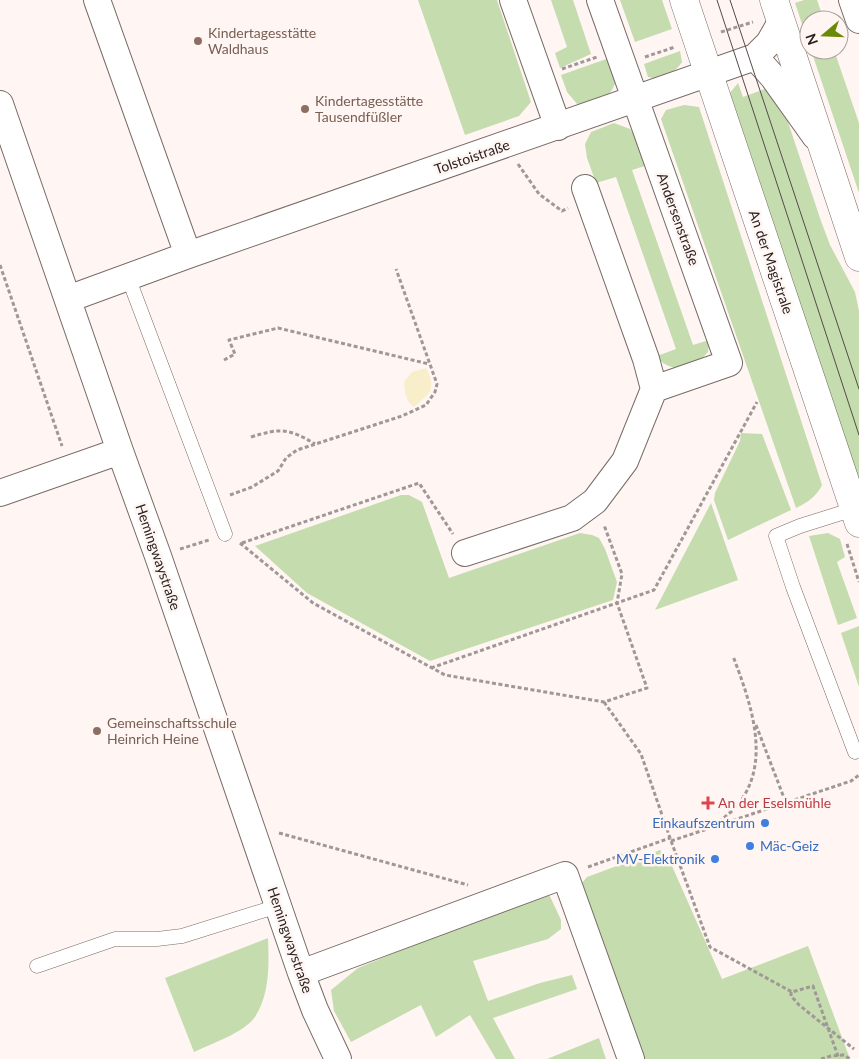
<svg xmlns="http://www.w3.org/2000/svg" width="859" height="1059" viewBox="0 0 859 1059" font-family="Lato,sans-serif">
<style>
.green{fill:#c5dcaf}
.sand{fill:#f8eec9}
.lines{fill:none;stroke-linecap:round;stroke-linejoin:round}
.service-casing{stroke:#786b66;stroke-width:15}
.minor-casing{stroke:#786b66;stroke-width:28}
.secondary-casing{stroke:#786b66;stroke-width:29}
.path{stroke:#a09896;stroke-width:3;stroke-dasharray:4 2.5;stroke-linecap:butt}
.service{stroke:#fff;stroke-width:14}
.minor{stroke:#fff;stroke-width:26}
.secondary{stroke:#fff;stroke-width:28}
.tram{stroke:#524c4a;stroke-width:1}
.education-dot{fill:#8d6e63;stroke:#fff5f2;stroke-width:2}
.health-dot{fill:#e0444e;stroke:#fff5f2;stroke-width:2}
.shop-dot{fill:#3f7fe0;stroke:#fff5f2;stroke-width:2}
.labels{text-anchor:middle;stroke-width:5;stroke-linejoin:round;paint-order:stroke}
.education-label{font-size:14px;fill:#785e54;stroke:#fff5f2;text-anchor:start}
.street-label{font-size:14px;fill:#272220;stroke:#fff5f2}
.health-label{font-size:14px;fill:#be3a42;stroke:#fff5f2;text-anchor:start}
.shop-label{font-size:14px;fill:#366cbe;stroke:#fff5f2;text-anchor:end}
</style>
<rect width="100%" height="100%" fill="#fff5f2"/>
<path class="green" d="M418 0H497L531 102 519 116 465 135Z
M551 0H573L591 54 560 68 555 53 567 47Z
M620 0H662L672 29 635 42Z
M804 0H817L824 20H809V45L795 3Z
M811 50H834L859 123V193Z
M680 51 682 62C675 73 661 81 648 77L644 64Z
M612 57 618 77 612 90 605 99 578 105 567 92 561 75Z
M738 83 743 97 765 89 785 113 821 221 830 245 855 292 859 311V497L729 94Z
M684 105 699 107 822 485C817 496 807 503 796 508L661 119 666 110Z
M614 123 630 129 636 138 648 165 632 170 693 345 709 340 708 352C705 355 701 360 696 363 683 370 665 370 657 356L676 349 616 177 596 183 587 158 585 144 591 132Z
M741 433 762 434 791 510 728 540 714 500 715 493 740 441Z
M401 495H409L422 502 449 578 580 533 592 535 599 538 605 549 617 582 613 600 430 661 307 593 255 546Z
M711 503 738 580 655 610Z
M828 533 840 539 845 557 837 562 857 618 838 625 809 536Z
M859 626V687L841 633Z
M660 850 672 866 722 979 808 946 850 1059H640L581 884 587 877Z
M547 890 561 920V929L548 939 473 961 488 1001 540 983 572 975 577 989 493 1018 515 1059H496L470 1015 436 1037 421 1005 351 1042 334 1011 331 990 358 968Z
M268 938C269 964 270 994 255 1017 245 1032 211 1044 194 1052L165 978Z
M599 1038 606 1059H547Z"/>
<path class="sand" d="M426 368C437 390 430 393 414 407 405 401 405 391 404 382L412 372Z"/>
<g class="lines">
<g class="service-casing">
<path id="service" d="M128 277 225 534
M854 509 800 526 776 536 793 587 855 752
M37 966 115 939H157L182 936 278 906"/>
</g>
<g class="minor-casing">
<path id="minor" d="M97 0 188 255
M513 0 558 127
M600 0 729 363 654 389
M852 0 859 20
M755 57 773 77 815 136
M0 104 120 451 158 556 301 973 315 1010 338 1059
M68 299 188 255 755 57 769 43 781 22
M0 493 120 451
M465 553 572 518 595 501 625 461 654 389 646 359 585 188
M301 973 565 875 631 1059"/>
</g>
<g class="secondary-casing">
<path id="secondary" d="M684 0 859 523
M774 0 859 257"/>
</g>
<path class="path" d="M721 32 753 22
M645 57 675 47
M562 69 597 57
M518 164 539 194 562 211 568 208
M0 265 62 446
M224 360 235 354 229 340 278 328 429 364
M251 437C280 428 289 428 315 444
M230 495 252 487 278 471 286 458 297 450 402 416 426 405 435 392 437 384 396 269
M240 543 313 603 445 675 604 702 647 688 617 603 622 574 604 525
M242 543 419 483 453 534
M847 544 859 582
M180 549 209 540
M431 668 654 590 757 402
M604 702 641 754 670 838 710 947 792 992 813 986 839 1059
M756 725 786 803
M714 826C720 821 726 816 732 811 775 768 751 704 733 656
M279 833 468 885
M671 841 851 781 859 775
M588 867 670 838
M791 992V996L799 1005 854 1049
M821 1059 831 1056 844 1055 850 1059"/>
<use href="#service" class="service"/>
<use href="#minor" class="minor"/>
<use href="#secondary" class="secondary"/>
<path class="tram" d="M717 0 859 435
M730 0 859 389"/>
</g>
<g class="education-dot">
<circle cx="198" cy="41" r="5"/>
<circle cx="305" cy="109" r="5"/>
<circle cx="97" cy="731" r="5"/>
</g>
<path class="health-dot" d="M705.5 795.5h5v5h5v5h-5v5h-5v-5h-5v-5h5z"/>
<g class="shop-dot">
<circle cx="765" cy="823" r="5"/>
<circle cx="750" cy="846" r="5"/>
<circle cx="715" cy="859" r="5"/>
</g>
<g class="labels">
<g class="education-label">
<text x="208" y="38">Kindertagesstätte<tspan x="208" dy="16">Waldhaus</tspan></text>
<text x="315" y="106">Kindertagesstätte<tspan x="315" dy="16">Tausendfüßler</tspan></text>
<text x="107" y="728">Gemeinschaftsschule<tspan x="107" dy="16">Heinrich Heine</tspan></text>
</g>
<g class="street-label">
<text transform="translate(472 157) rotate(-19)" y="5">Tolstoistraße</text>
<text transform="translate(678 219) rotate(70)" y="5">Andersenstraße</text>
<text transform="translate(771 262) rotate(71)" y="5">An der Magistrale</text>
<text transform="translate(158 557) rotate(71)" y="5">Hemingwaystraße</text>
<text transform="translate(290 940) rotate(71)" y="5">Hemingwaystraße</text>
</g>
<g class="health-label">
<text x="718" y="808">An der Eselsmühle</text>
</g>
<g class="shop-label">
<text x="755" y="828">Einkaufszentrum</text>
<text x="760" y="851" text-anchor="start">Mäc-Geiz</text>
<text x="705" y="864">MV-Elektronik</text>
</g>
</g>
<g transform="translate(824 35) rotate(251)"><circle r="24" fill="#fff5f2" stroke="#a9a19e"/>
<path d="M0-4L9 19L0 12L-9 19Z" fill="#6a8904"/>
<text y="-8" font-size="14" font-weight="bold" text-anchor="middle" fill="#272220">N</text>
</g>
</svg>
